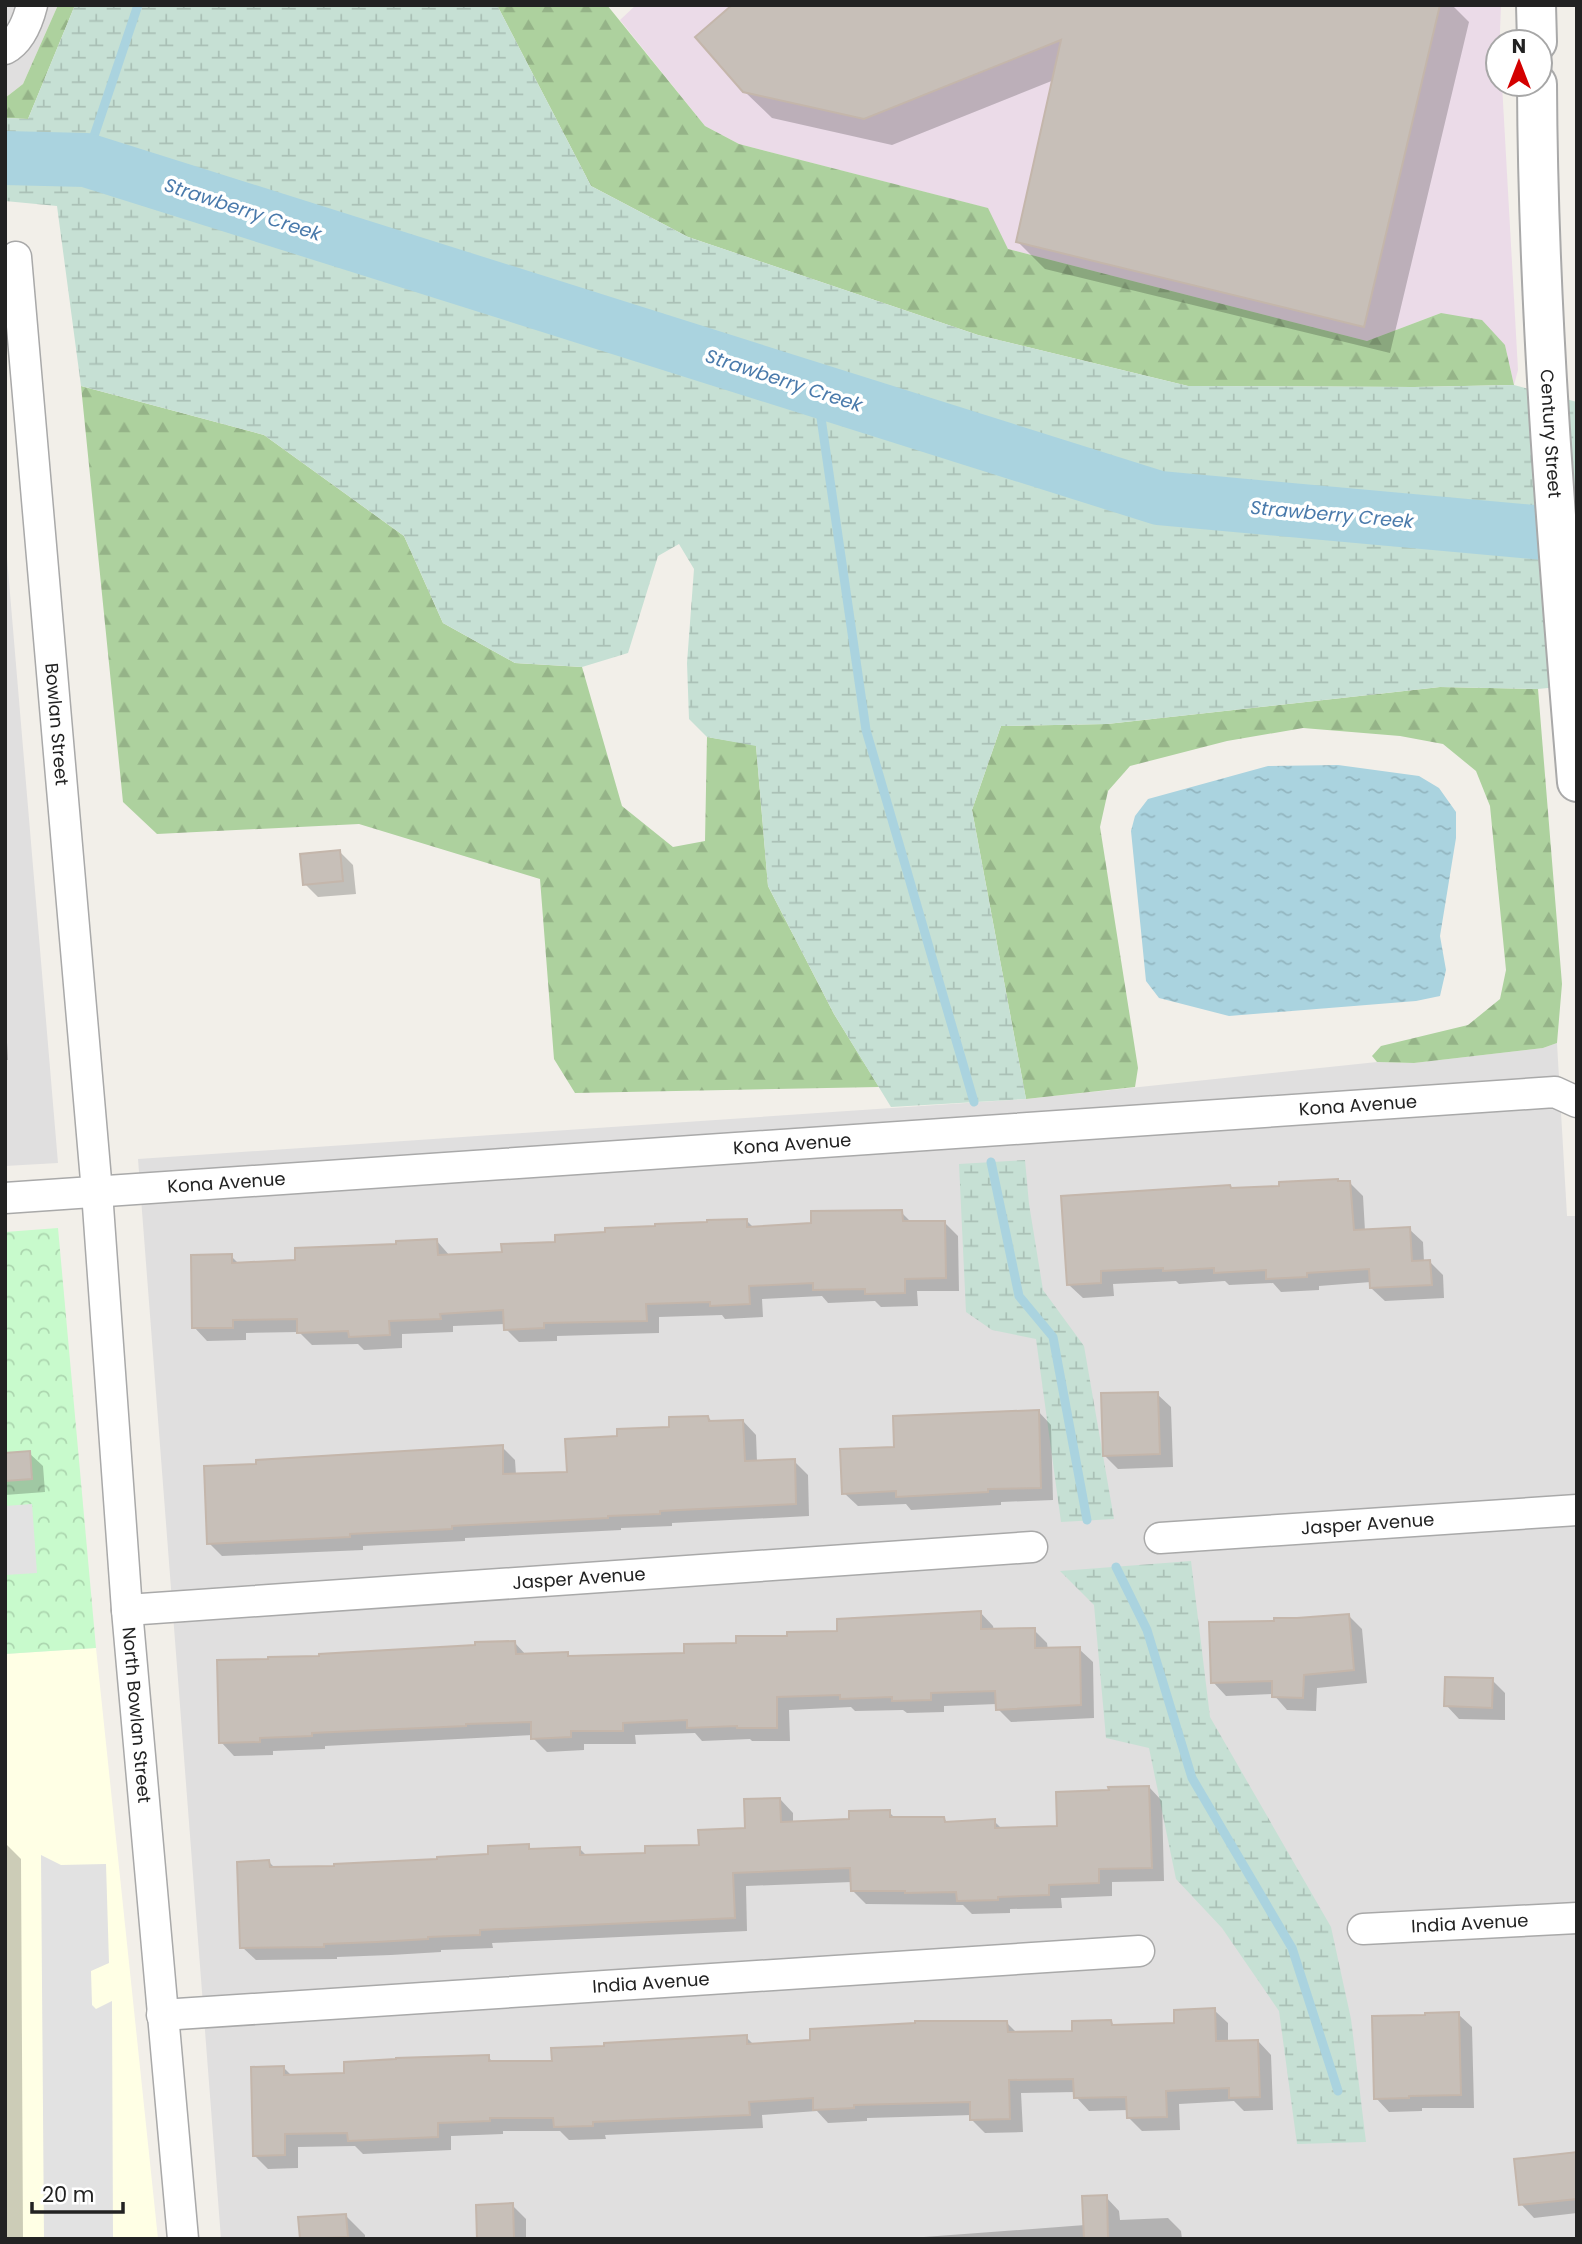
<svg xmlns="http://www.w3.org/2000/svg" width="1582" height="2244" viewBox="0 0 1582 2244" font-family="Poppins,sans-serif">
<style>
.residential{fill:#e0dfdf}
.industrial{fill:#ebdbe8}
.education{fill:#ffffe5}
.forest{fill:url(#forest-firs)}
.wetland{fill:url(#wetland-marsh)}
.park{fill:url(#park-crowns)}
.parking{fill:#e2e2e2}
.water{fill:url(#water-ripples)}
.shadow{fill:#0003}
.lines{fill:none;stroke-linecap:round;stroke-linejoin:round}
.stream{stroke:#aad3df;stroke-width:9}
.river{stroke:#aad3df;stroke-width:54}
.building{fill:#c7bfb8;stroke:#c4b6ab;stroke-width:2}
.minor-casing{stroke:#a9a9a9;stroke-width:33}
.tertiary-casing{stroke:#a9a9a9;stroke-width:42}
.minor{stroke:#fff;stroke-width:30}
.tertiary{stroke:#fff;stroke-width:38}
.labels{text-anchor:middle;stroke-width:7;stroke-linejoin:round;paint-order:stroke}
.street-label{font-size:18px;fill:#222;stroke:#fff}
.water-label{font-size:19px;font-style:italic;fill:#4a7aab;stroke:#fff}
</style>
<defs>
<pattern id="forest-firs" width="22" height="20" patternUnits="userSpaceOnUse" patternTransform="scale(1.75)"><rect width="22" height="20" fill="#add19e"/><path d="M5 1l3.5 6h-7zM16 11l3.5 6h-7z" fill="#95b388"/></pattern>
<pattern id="wetland-marsh" width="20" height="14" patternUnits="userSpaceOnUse" patternTransform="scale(1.75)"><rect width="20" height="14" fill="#c6e0d4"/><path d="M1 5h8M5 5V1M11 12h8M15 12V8" fill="none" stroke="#aac0b6"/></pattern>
<pattern id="park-crowns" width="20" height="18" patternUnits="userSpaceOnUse" patternTransform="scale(1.75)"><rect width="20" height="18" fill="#c8facc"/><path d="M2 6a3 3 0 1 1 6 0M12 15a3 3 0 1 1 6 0" fill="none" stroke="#acd6af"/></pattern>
<pattern id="water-ripples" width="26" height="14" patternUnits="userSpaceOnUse" patternTransform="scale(1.75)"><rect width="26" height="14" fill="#aad3df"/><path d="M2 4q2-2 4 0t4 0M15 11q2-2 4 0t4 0" fill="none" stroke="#92b5bf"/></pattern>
</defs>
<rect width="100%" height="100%" fill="#f2efe9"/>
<path class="residential" d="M5 5H58L23 84 5 98Z
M5 534 58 1163 5 1166Z
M1557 1043 1567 1216H1577V2239H221L138 1159 1026 1099 1377 1062 1414 1063 1543 1048Z"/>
<path class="industrial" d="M636 5H1501L1498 84H1502L1518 370 1514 385 1505 345 1441 313 1367 341 1008 249 987 208 739 144 705 126 620 20Z"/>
<path class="education" d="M96 1648 158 2239H5V1654Z"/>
<path class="forest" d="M58 5H75L28 119 5 118V98L23 84Z
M497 5H607L705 126 739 144 988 208 1008 249 1367 341 1441 313 1482 320 1505 345 1514 385 1414 387 1188 386 978 335 688 237 591 186Z
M81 386 264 435 404 536 443 623 515 663 582 667 622 806 673 847 705 841 707 737 756 745 768 886 834 1014 879 1087 575 1093 554 1059 540 879 359 824 157 834 123 802Z
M1440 687 1538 689 1562 984 1557 1043 1543 1048 1414 1063 1377 1062 1372 1056 1381 1046 1468 1025 1500 999 1506 970 1490 806 1476 771 1443 744 1400 736 1303 728 1227 741 1130 766 1108 791 1100 827 1138 1068 1135 1087 1026 1099 972 810 1001 726 1107 724Z"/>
<path class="wetland" d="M75 5H497L591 186 688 237 978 335 1188 386 1414 387 1514 385 1577 402V685L1538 689 1440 687 1107 724 1001 726 972 810 1026 1099 891 1107 834 1014 768 886 756 746 707 737 689 719 687 663 694 569 679 544 658 556 628 653 582 667 515 663 443 623 404 536 264 435 81 386 57 206 5 201V118L28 119Z
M1025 1160 1029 1204 1043 1290 1084 1346 1114 1519 1061 1522 1036 1339 992 1330 966 1312 959 1164Z
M1191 1561 1210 1717 1331 1927 1351 2019 1366 2142 1297 2144 1279 2011 1222 1928 1176 1879 1149 1748 1106 1738 1094 1605 1060 1571Z"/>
<path class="park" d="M58 1228 96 1648 5 1654V1232Z"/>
<path class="parking" d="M32 1504 37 1573 5 1575V1506Z
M41 1855 61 1865 106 1864 109 1963 91 1971 92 2005 96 2009 112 2001 113 2239H44Z"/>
<path class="water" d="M1338 765 1419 776 1439 788 1456 812V838L1440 936 1446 970 1440 996 1416 1001 1229 1016 1159 998 1146 981 1131 831 1135 816 1148 799 1268 766Z"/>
<path class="shadow" d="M735 5H1452L1469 22 1390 353 1045 269 1018 242 1054 80 892 145 772 118 744 91Z
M340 852 353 865 356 894 318 897 305 884Z
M5 1006 8 1060H5Z
M1350 1183 1363 1196 1365 1231 1409 1229 1423 1242 1424 1262H1430L1443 1275 1444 1298 1385 1301 1371 1288V1282L1319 1286V1290L1281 1292 1273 1283 1229 1285 1225 1281 1179 1284 1176 1281 1113 1284 1114 1296 1083 1298 1069 1285 1232 1190Z
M901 1212 912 1223 944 1222 958 1236 959 1291H917L918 1306 881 1307 875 1301 828 1303 822 1296 762 1299 763 1317 725 1319 722 1315 659 1317V1333L557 1336V1341L519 1342 506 1329 505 1324 453 1326V1332L402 1334V1348L364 1350 358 1344 312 1345 299 1332 246 1333V1340L207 1341 194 1327 231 1256 239 1264 297 1262 436 1240 450 1256 503 1254 557 1244 746 1220 754 1228 813 1225Z
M1157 1394 1171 1407 1173 1467 1118 1469 1104 1455Z
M1038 1411 1051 1425 1053 1500 1001 1502V1505L911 1510 906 1504 858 1506 844 1493Z
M708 1417 713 1423 743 1421 756 1435 757 1462 794 1461 808 1475 809 1516 672 1523V1526L621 1528V1530L465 1538V1541L363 1546V1550L222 1556 209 1543 502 1447 515 1460 516 1475 568 1473 619 1438 671 1429Z
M29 1453 43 1466 45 1492 5 1495V1454Z
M980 1612 993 1626 994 1631 1034 1630 1047 1643 1048 1650 1079 1649 1093 1662 1094 1718 1011 1722 998 1709 997 1704 944 1706V1712L907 1713 903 1710 855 1711 851 1707 789 1710 790 1741H752L750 1739 702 1741 695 1733 635 1735 636 1744H584V1750L547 1752 533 1738V1735L325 1746V1749L273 1751V1755L234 1756 221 1742 321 1657 515 1643 527 1656 567 1654 571 1658 686 1654 737 1644 839 1633Z
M1349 1616 1362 1629 1367 1683 1317 1688 1316 1711 1287 1710 1273 1694 1226 1696 1213 1682 1276 1623Z
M1492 1680 1505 1693V1720L1459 1719 1446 1705Z
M1149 1787 1162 1801 1164 1881 1112 1882V1896L1061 1898 1062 1908 1010 1909V1913L972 1914 963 1905 866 1904 852 1890V1882L746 1886 747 1931 492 1943 493 1948 441 1950V1952L391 1955 337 1957V1959L256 1960 242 1947 269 1862 276 1869 336 1867 490 1856 528 1846 533 1851 580 1849 587 1856 647 1854 701 1846 747 1830 780 1799 793 1813V1823L851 1821 889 1812 896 1819H944L948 1823 994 1821 1002 1829 1059 1828 1110 1791Z
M5 1843 21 1859 23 2239H5Z
M1214 2010 1228 2023V2042L1258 2041 1271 2055 1273 2110 1244 2111 1234 2101 1179 2104 1180 2130 1142 2131 1129 2118V2110L1089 2111 1076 2097V2092L1021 2093 1023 2132 985 2133 972 2120V2115L867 2118V2121L828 2123 817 2111 762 2115 763 2128 605 2135 606 2139 569 2140 560 2131H503V2134L451 2136V2150L363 2154 355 2146 298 2147V2168L268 2169 254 2155 283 2067 292 2076 346 2075 488 2057 493 2062H554L606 2048 746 2037 754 2045 1007 2023 1017 2033H1074L1111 2022 1116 2027 1176 2025Z
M1458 2014 1472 2027 1474 2108H1422V2111L1389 2112 1376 2098Z
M1577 2154V2213L1534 2218 1521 2204Z
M1106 2197 1119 2211 1120 2220 1168 2218 1181 2231 1182 2239H897L1085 2225Z
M512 2205 526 2219V2239H479Z
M346 2216 365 2235V2239H301Z"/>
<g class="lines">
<path class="stream" d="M86 160 138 5
M817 390 866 730 974 1102
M991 1162 1019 1296 1053 1337 1087 1520
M1116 1567 1147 1630 1192 1778 1292 1948 1338 2091"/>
<path class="river" d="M5 158 86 160 1159 498 1577 536"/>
</g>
<path class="building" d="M732 5H1440L1364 327 1016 242 1061 40 864 119 743 92 695 37Z
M340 850 343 881 303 885 300 854Z
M1338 1179V1181H1350L1354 1230 1410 1227 1412 1261 1430 1260 1432 1285 1370 1288 1369 1269 1307 1273V1277L1266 1279V1270L1214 1273V1268L1163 1271V1268L1101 1271V1283L1067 1285 1061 1196 1230 1185 1231 1188 1279 1186V1182Z
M902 1210 903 1221H945L946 1278 905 1279V1293L865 1294V1289L813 1290V1283L749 1286 750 1304 710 1306V1302L646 1304 647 1321 544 1323V1328L504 1330 503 1310 440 1314 441 1319 389 1321 390 1335 349 1337 348 1331 297 1333V1319L233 1320V1328H192L191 1255 232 1254V1263L295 1260V1248L396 1244V1241L437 1239 438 1255 502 1252 501 1244 555 1242V1235L605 1232V1228L655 1226V1224L707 1222V1220L747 1219V1227L811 1223V1211Z
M1158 1392 1160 1454 1103 1456 1101 1393Z
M1039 1410 1041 1488 988 1489V1492L896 1497V1491L842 1494 840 1449 894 1447 893 1416Z
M708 1416 709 1421 743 1420 745 1461 795 1459 796 1504 660 1511V1514L608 1516V1518L452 1526V1529L350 1534V1537L207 1544 204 1466 256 1464V1460L503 1445V1474L567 1472 565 1439 617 1436V1429L669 1427V1417Z
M30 1451 32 1479 5 1481V1453Z
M981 1611V1629L1035 1628V1648L1080 1647 1081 1705 996 1710 995 1691 931 1693V1700L892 1701V1697L840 1699V1695L777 1697V1728H737V1726L687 1728V1720L623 1723V1731H571V1737L531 1739V1722L466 1724V1726L312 1733V1736L260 1738V1742L219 1743 217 1660 268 1659V1657L319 1656V1654L475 1645V1642L515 1641 516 1654 568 1652V1656L684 1653V1644L736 1643V1636H787V1632L837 1631V1619Z
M1349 1614 1354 1670 1304 1675 1303 1698 1272 1697V1681L1211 1683 1209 1622 1274 1621V1618H1297Z
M1445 1677 1493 1678 1492 1708 1444 1706Z
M1149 1786 1152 1868 1099 1869V1883L1049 1885V1895L998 1897V1900L957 1901 956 1892 905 1893V1891H851L850 1868 733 1873 735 1918 480 1930V1935L428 1937V1939L377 1942 324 1944V1947L240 1948 237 1862 269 1860 270 1867 334 1866V1864L437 1859V1857L488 1854V1846L529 1844V1849L580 1847V1855L645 1853V1846L699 1845 698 1830 745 1828 744 1799 780 1798 781 1822 849 1819V1811L890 1810V1817H944L945 1822 995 1819V1828L1057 1826 1056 1792 1109 1790 1108 1787Z
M1215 2008 1216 2041 1258 2040 1260 2097 1229 2098V2088L1166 2091 1167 2117 1127 2118 1126 2097 1074 2098 1073 2079 1009 2080 1010 2119 970 2120V2102L854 2105V2108L813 2110V2098L749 2102 750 2115 593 2122V2126L554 2127 553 2118H490V2121L438 2123V2137L348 2141 347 2133 285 2134V2155L253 2156 251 2067 284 2066V2075L344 2073V2062L396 2059V2058L489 2055V2061H552L551 2048 604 2046V2043L747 2035V2044L810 2040V2029L915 2023V2021H1007L1008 2032 1072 2031V2021L1111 2020 1112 2025 1174 2023V2010Z
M1459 2012 1461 2095 1409 2096V2098L1374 2099 1372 2016 1425 2015V2013Z
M1577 2152V2199L1519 2205 1514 2159Z
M1107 2195 1108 2239H1084L1082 2196Z
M513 2203 514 2239H477L476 2205Z
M346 2214 348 2237 300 2239 298 2217Z"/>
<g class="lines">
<g class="minor-casing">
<g id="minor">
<path d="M5 49C20 41 28 21 32 5"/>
<path id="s1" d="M16 257 97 1192 127 1610 183 2239"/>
<path id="s2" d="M5 1198 1555 1092 1577 1102"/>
<path id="s3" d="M1160 1538 1577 1510"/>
<path id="s4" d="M127 1610 1032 1547"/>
<path id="s5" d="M1363 1929 1577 1918"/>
<path id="s6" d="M162 2015 1139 1951"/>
</g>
</g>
<g class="tertiary-casing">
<g id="tertiary">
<path d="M1536 5 1537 42"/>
<path id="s7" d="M1537 84C1538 317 1558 550 1577 782"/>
</g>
</g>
<use href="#minor" class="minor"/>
<use href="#tertiary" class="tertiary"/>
</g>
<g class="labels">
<g class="street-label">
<text dy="6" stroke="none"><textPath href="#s7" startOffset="350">Century Street</textPath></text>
<text dy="6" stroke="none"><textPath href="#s1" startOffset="469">Bowlan Street</textPath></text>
<text dy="6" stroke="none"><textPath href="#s2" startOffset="1356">Kona Avenue</textPath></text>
<text dy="6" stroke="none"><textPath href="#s2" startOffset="789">Kona Avenue</textPath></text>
<text dy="6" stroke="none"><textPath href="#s2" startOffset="222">Kona Avenue</textPath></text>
<text dy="6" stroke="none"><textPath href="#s3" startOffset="208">Jasper Avenue</textPath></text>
<text dy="6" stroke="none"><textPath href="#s4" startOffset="453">Jasper Avenue</textPath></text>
<text dy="6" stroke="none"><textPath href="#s1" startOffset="1463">North Bowlan Street</textPath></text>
<text dy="6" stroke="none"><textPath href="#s5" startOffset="107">India Avenue</textPath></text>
<text dy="6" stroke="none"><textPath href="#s6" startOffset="490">India Avenue</textPath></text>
</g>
<g class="water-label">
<text transform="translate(243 209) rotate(18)" y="7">Strawberry Creek</text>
<text transform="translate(784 380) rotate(18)" y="7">Strawberry Creek</text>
<text transform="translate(1332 514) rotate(5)" y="7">Strawberry Creek</text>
</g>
</g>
<rect width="1582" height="2244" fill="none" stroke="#222222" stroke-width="14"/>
<g transform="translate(1519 63)"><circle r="33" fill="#ffffff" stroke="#a7a7a7" stroke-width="2"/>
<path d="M0-5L12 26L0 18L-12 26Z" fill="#d40000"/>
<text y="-10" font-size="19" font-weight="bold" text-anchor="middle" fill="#222222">N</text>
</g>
<path d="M32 2202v10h91v-10" fill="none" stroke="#222222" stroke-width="3.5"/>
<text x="42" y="2202" font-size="21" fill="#222222" stroke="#ffffff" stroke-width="5" paint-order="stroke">20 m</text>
</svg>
